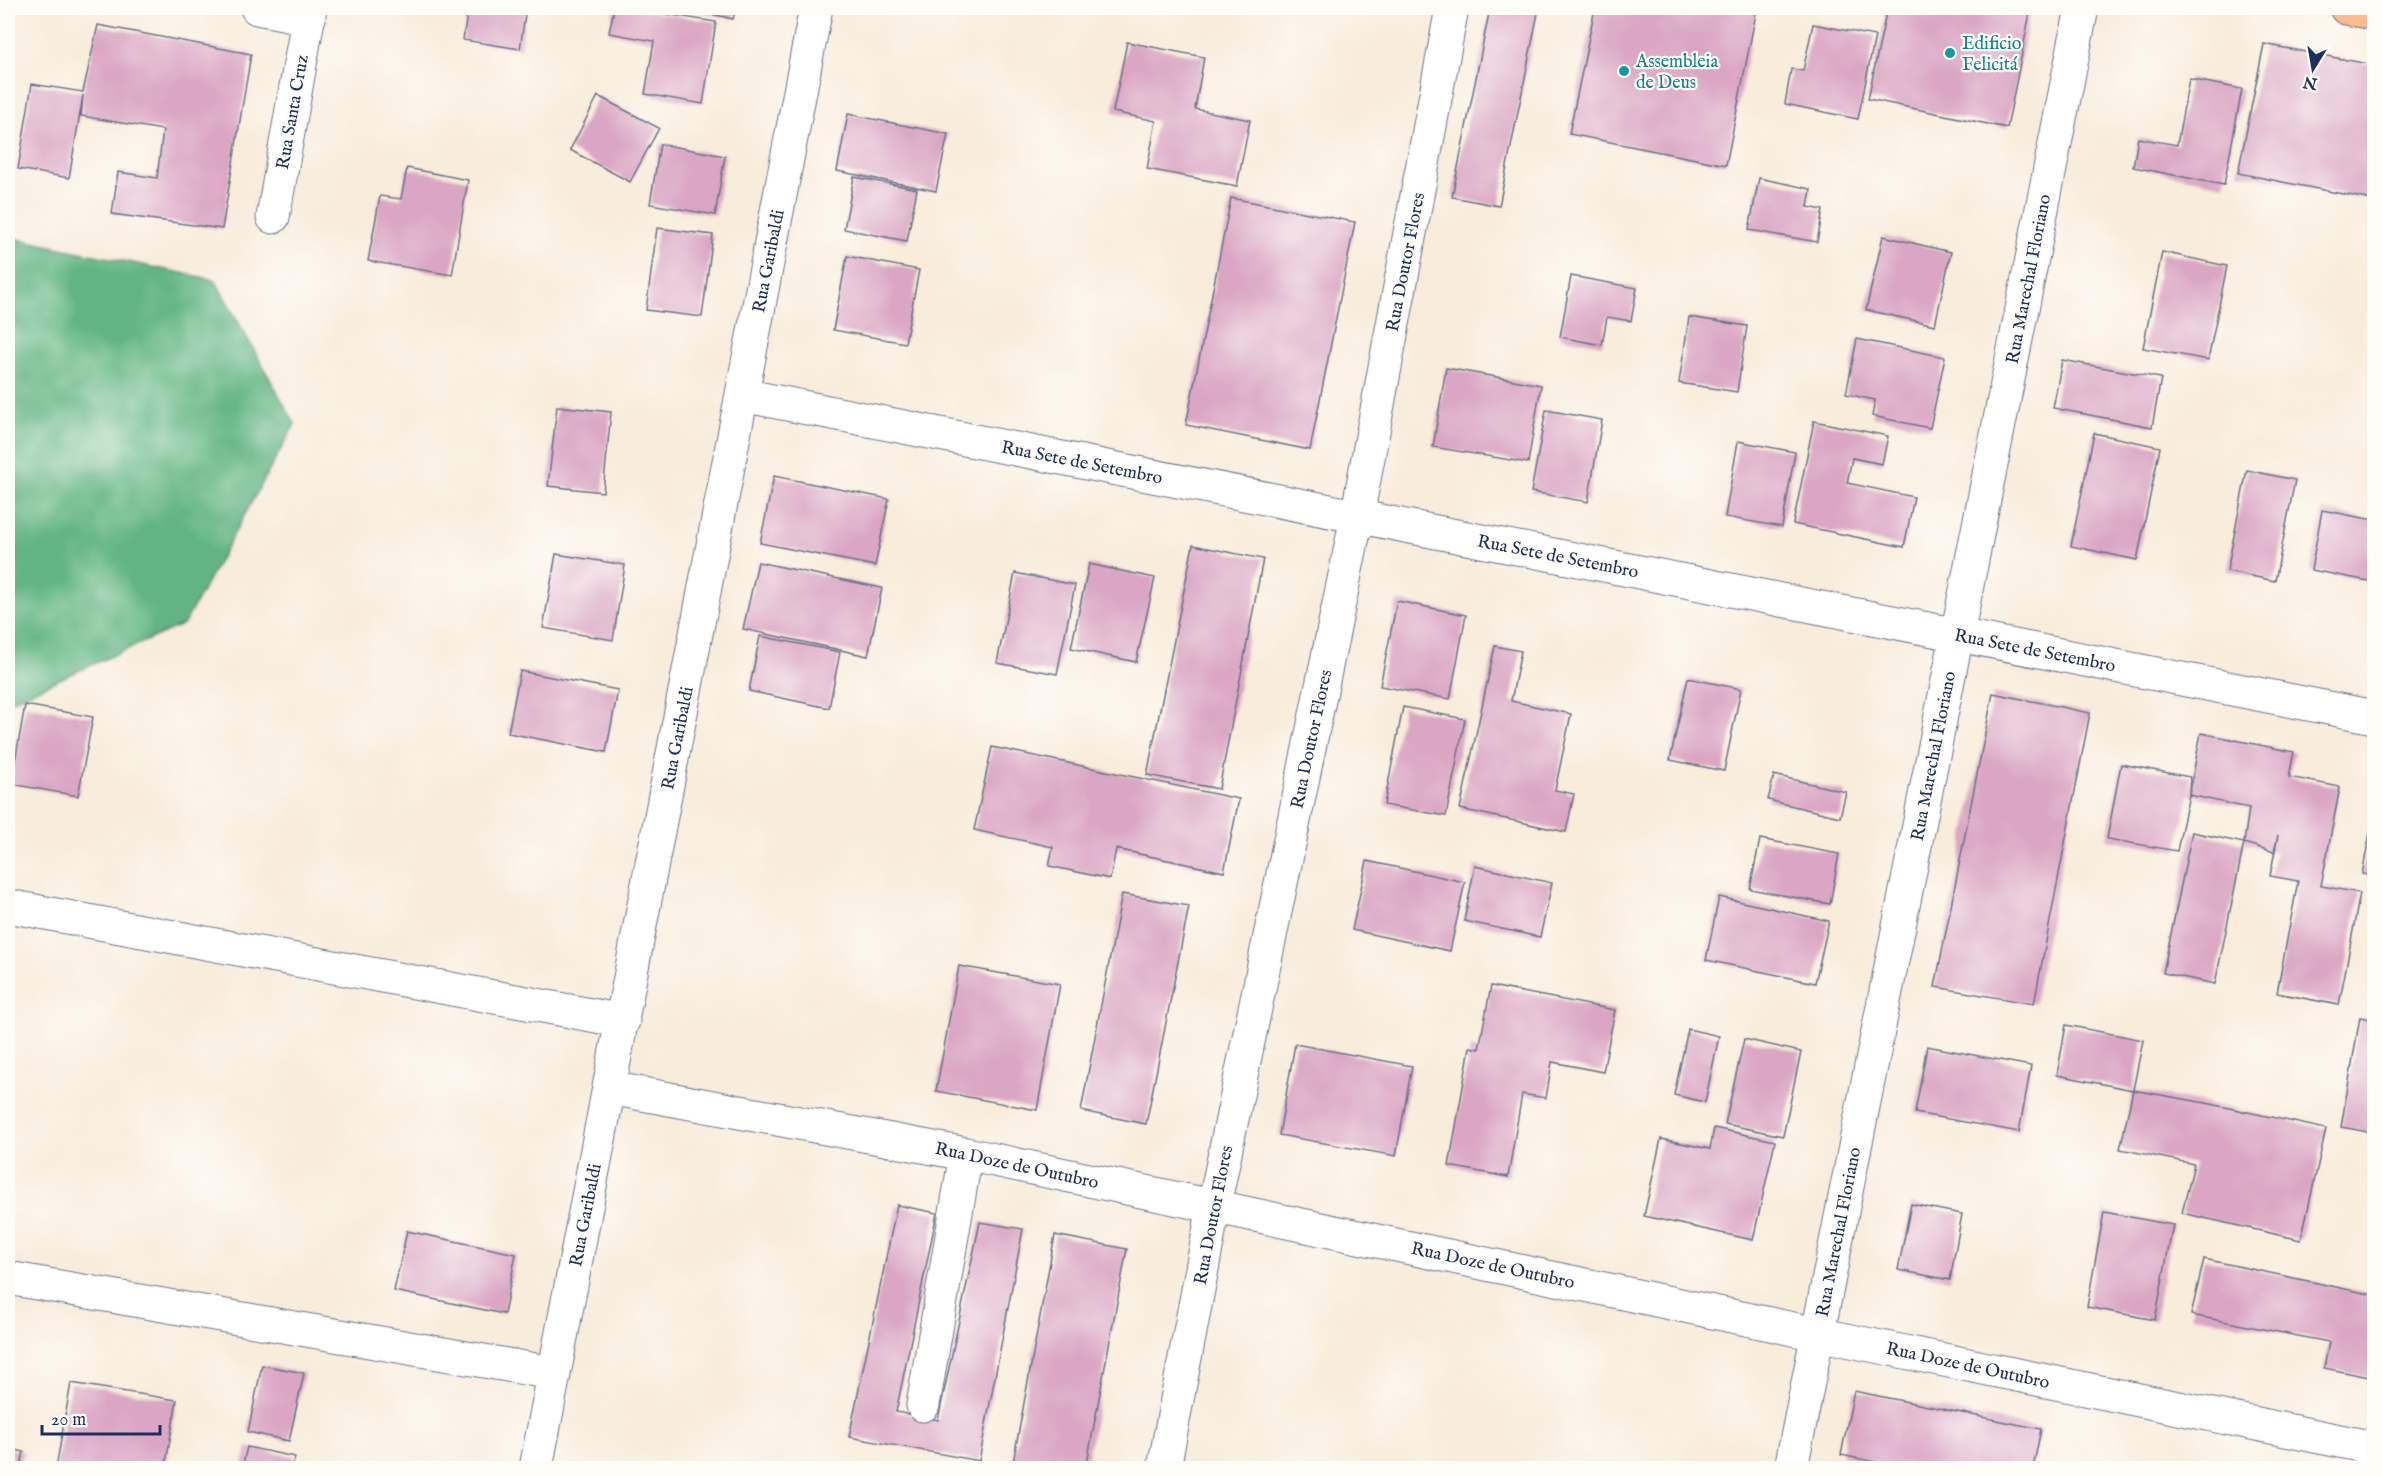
<svg xmlns="http://www.w3.org/2000/svg" width="2382" height="1476" viewBox="0 0 2382 1476" font-family="'IM FELL English',serif">
<style>
.forest{fill:#62b582;stroke:#3e7270;stroke-width:1.5}
.building{fill:#daa6c3}
.lines{fill:none;stroke-linecap:round;stroke-linejoin:round}
.minor-casing{stroke:#687189;stroke-width:35}
.primary-casing{stroke:#687189;stroke-width:35}
.minor{stroke:#fff;stroke-width:33}
.primary{stroke:#fbbb8d;stroke-width:33}
.culture-dot{fill:#0f9aa8;stroke:#fdfcf7;stroke-width:2}
.labels{text-anchor:middle;stroke-width:4.5;stroke-linejoin:round;paint-order:stroke}
.culture-label{font-size:18px;fill:#0d838f;stroke:#fdfcf7;text-anchor:start}
.street-label{font-size:18px;fill:#1b2f5e;stroke:#fdfcf7}
</style>
<rect width="100%" height="100%" fill="#fdfcf7"/>
<filter id="ink" filterUnits="userSpaceOnUse"><feTurbulence type="fractalNoise" baseFrequency=".0167" numOctaves="2"/><feDisplacementMap in="SourceGraphic" scale="12" xChannelSelector="R" yChannelSelector="G"/><feConvolveMatrix kernelMatrix="1 2 1 2 8 2 1 2 1" color-interpolation-filters="sRGB"/></filter>
<filter id="wash" filterUnits="userSpaceOnUse"><feTurbulence type="fractalNoise" baseFrequency=".008" numOctaves="4" result="noise"/><feDisplacementMap in="SourceGraphic" scale="24" xChannelSelector="R" yChannelSelector="G"/><feGaussianBlur stdDeviation="1.35" result="paint"/><feColorMatrix in="noise" values="0 0 0 0 0 0 0 0 0 0 0 0 0 0 0 0 0 1.4 0 .05"/><feComposite in="paint" operator="in"/></filter>
<g filter="url(#wash)">
<rect width="100%" height="100%" fill="#f8ecda"/>
<path class="forest" d="M8 237 215 280 295 424 184 624 8 702Z"/>
<g id="blocks">
<path class="building" d="M468 8H526L520 49 463 40Z
M614 8H628L716 22 703 104 645 94 654 41 609 33Z
M686 8H736L733 19Z
M1490 8H1539L1499 206 1452 197Z
M1595 8H1757L1726 165 1569 134Z
M1887 8H2031L2007 128 1868 99Z
M1813 24 1875 36 1858 119 1785 104 1791 69 1803 71Z
M98 25 251 54 222 229 112 214 118 172 157 178 163 130 81 116 83 95 69 178 18 169 32 84 83 92Z
M1127 42 1204 57 1195 109 1250 120 1237 186 1147 169 1156 121 1113 112Z
M2264 44 2374 65 2373 200 2238 173Z
M2189 79 2242 89 2224 185 2133 167 2138 138 2177 145Z
M598 96 659 128 630 182 570 150Z
M848 114 948 134 936 191 837 171Z
M660 144 725 156 715 215 650 204Z
M407 168 468 180 452 275 368 261 380 196 401 199Z
M854 177 917 189 907 241 844 229Z
M1759 178 1811 189 1808 207 1823 210 1817 242 1749 230Z
M1231 198 1355 222 1310 450 1186 425Z
M657 228 713 235 702 317 646 310Z
M1883 236 1951 252 1935 325 1866 310Z
M2162 252 2227 266 2208 360 2143 348Z
M847 256 919 270 905 343 833 330Z
M1571 276 1637 288 1631 321 1607 317 1602 345 1560 337Z
M1689 317 1747 326 1737 392 1679 383Z
M1857 339 1945 357 1930 428 1872 416 1875 400 1846 394Z
M2062 360 2161 378 2152 427 2053 408Z
M1446 368 1541 385 1528 463 1433 447Z
M557 406 611 412 603 492 548 486Z
M1546 410 1602 420 1588 502 1531 492Z
M1814 421 1888 436 1882 464 1852 458 1847 483 1914 497 1904 547 1793 524Z
M2094 433 2160 447 2137 560 2071 546Z
M1738 441 1795 452 1782 527 1725 517Z
M2247 470 2295 480 2275 581 2227 571Z
M774 476 889 499 875 566 760 543Z
M2322 510 2374 520V582L2311 570Z
M1193 545 1263 559 1219 789 1147 775Z
M556 554 625 565 613 640 543 628Z
M758 562 882 588 868 656 743 629Z
M1089 564 1155 578 1136 662 1071 648Z
M1015 573 1075 585 1057 674 997 663Z
M1397 601 1466 615 1450 699 1380 686Z
M760 636 840 652 829 708 749 691Z
M1495 646 1521 651 1511 701 1571 714 1555 790 1574 794 1566 832 1460 809Z
M520 671 618 690 606 752 508 733Z
M1688 678 1741 689 1724 771 1670 760Z
M1993 693 2090 713 2034 1004 1935 987Z
M25 705 93 717 78 796 11 784Z
M1403 707 1465 719 1446 816 1384 805Z
M2201 733 2294 752 2289 777 2340 787 2321 886 2360 893 2339 1005 2277 993 2298 881 2270 876 2278 835 2274 852 2244 843 2249 808 2189 795Z
M992 747 1239 799 1224 872 1116 849 1110 879 1049 866 1053 847 974 830Z
M2121 764 2190 777 2189 795 2177 851 2107 839Z
M1774 775 1846 792 1840 817 1768 800Z
M2373 818H2374V876L2362 874Z
M2192 832 2244 843 2215 984 2163 973Z
M1760 839 1839 854 1830 904 1750 889Z
M1367 861 1465 882 1450 951 1352 930Z
M1475 866 1552 883 1540 937 1464 921Z
M1122 894 1189 906 1146 1124 1081 1111Z
M1719 897 1829 921 1815 983 1706 960Z
M959 966 1060 984 1037 1110 936 1091Z
M1491 986 1615 1010 1603 1072 1552 1062 1546 1098 1522 1094 1508 1177 1449 1166 1470 1047 1479 1049Z
M2360 1017 2374 1020V1133L2341 1127Z
M2066 1025 2143 1040 2133 1090 2057 1075Z
M1688 1029 1719 1036 1705 1102 1674 1095Z
M1744 1039 1801 1052 1783 1136 1725 1124Z
M1295 1044 1412 1066 1396 1156 1279 1135Z
M1927 1046 2031 1066 2019 1132 1915 1113Z
M2133 1090 2206 1103 2326 1129 2301 1240 2182 1213 2194 1164 2120 1149Z
M1714 1128 1775 1141 1753 1240 1644 1216 1661 1139 1710 1149Z
M1911 1204 1962 1214 1950 1280 1898 1270Z
M897 1205 937 1213 896 1412 938 1420 980 1222 1023 1229 979 1461 849 1437Z
M2104 1212 2173 1225 2155 1320 2087 1307Z
M407 1231 516 1254 504 1314 394 1291Z
M1055 1235 1127 1249 1086 1468H1012Z
M2204 1259 2374 1295V1378L2324 1368 2329 1342 2191 1315Z
M262 1365 304 1373 289 1441 248 1432Z
M71 1383 177 1400 165 1468H56Z
M1854 1391 2041 1429 2033 1468H1905L1841 1455Z
M247 1447 295 1457 292 1468H242Z
M8 1448 24 1452 20 1468H8Z"/>
</g>
</g>
<g filter="url(#ink)">
<use href="#blocks" fill-opacity="0" stroke="#687189" stroke-width="1.5"/>
<g class="lines">
<g class="minor-casing">
<path id="minor" d="M257 8 309 18
M273 217 310 8
M742 395 2374 717
M8 906 623 1021
M610 1088 966 1154 1817 1334 2374 1448
M8 1278 553 1373
M923 1405 966 1154
M536 1468 816 8
M1164 1468 1214 1206 1357 517 1452 8
M1791 1468 2082 8"/>
</g>
<g class="primary-casing">
<path id="primary" d="M2346 8 2374 13"/>
</g>
<use href="#minor" class="minor"/>
<use href="#primary" class="primary"/>
</g>
</g>
<g class="culture-dot">
<circle cx="1950" cy="53" r="6"/>
<circle cx="1624" cy="71" r="6"/>
</g>
<g class="labels">
<g class="culture-label">
<text x="1962" y="49">Edificio<tspan x="1962" dy="21">Felicitá</tspan></text>
<text x="1636" y="67">Assembleia<tspan x="1636" dy="21">de Deus</tspan></text>
</g>
<g class="street-label">
<text transform="translate(292 112) rotate(-80)" y="6">Rua Santa Cruz</text>
<text transform="translate(768 261) rotate(-79)" y="6">Rua Garibaldi</text>
<text transform="translate(1405 262) rotate(-79)" y="6">Rua Doutor Flores</text>
<text transform="translate(2028 279) rotate(-79)" y="6">Rua Marechal Floriano</text>
<text transform="translate(1082 462) rotate(11)" y="6">Rua Sete de Setembro</text>
<text transform="translate(1558 556) rotate(11)" y="6">Rua Sete de Setembro</text>
<text transform="translate(2035 650) rotate(11)" y="6">Rua Sete de Setembro</text>
<text transform="translate(677 738) rotate(-79)" y="6">Rua Garibaldi</text>
<text transform="translate(1311 739) rotate(-78)" y="6">Rua Doutor Flores</text>
<text transform="translate(1933 756) rotate(-79)" y="6">Rua Marechal Floriano</text>
<text transform="translate(1017 1165) rotate(12)" y="6">Rua Doze de Outubro</text>
<text transform="translate(585 1215) rotate(-79)" y="6">Rua Garibaldi</text>
<text transform="translate(1213 1215) rotate(-79)" y="6">Rua Doutor Flores</text>
<text transform="translate(1838 1232) rotate(-79)" y="6">Rua Marechal Floriano</text>
<text transform="translate(1493 1265) rotate(12)" y="6">Rua Doze de Outubro</text>
<text transform="translate(1968 1365) rotate(12)" y="6">Rua Doze de Outubro</text>
</g>
</g>
<rect width="2382" height="1476" fill="none" stroke="#fdfcf7" stroke-width="30"/>
<g transform="translate(2313 69) rotate(191)" stroke="#fdfcf7" stroke-width="4.5" paint-order="stroke">
<path d="M0-4.5L10 22L0 15L-10 22Z" fill="#1b2f5e"/>
<text y="-9" font-size="16" font-weight="bold" text-anchor="middle" fill="#1b2f5e">N</text>
</g>
<path d="M42 1425v9h118v-9" fill="none" stroke="#1b2f5e" stroke-width="3"/>
<text x="51" y="1425" font-size="18" fill="#1b2f5e" stroke="#fdfcf7" stroke-width="4.5" paint-order="stroke">20 m</text>
</svg>
